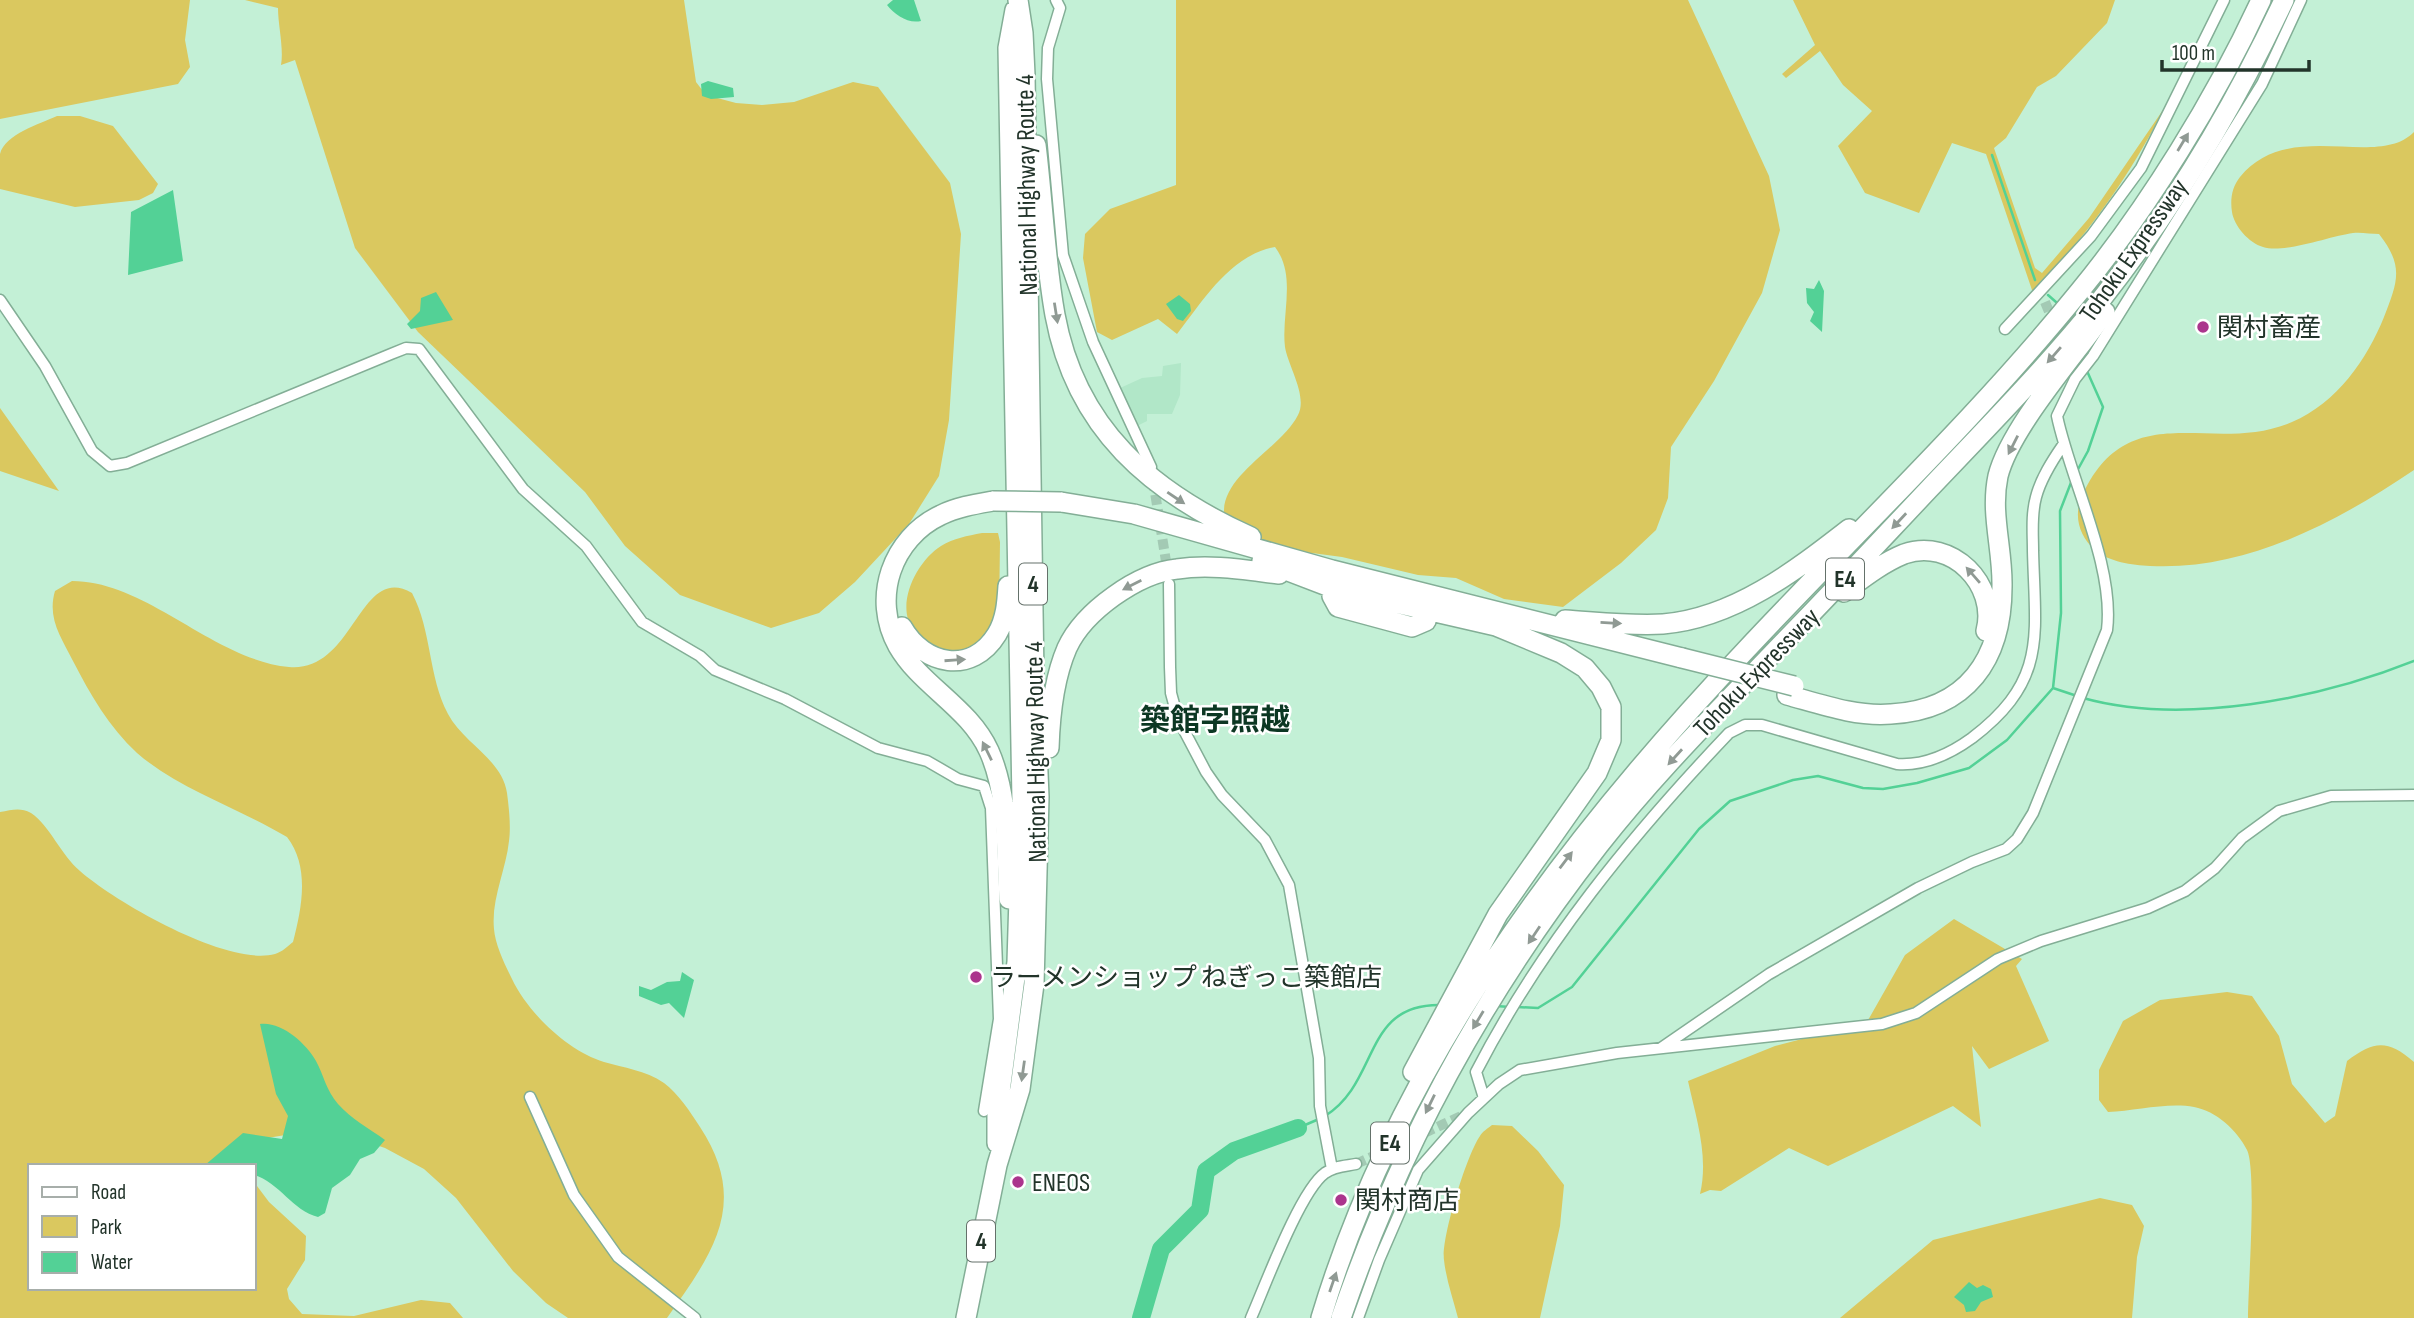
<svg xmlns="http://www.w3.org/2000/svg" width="2414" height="1318" viewBox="0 0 2414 1318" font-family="'Sofia Sans Condensed','Noto Sans JP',sans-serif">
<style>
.built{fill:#b1e7c8}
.green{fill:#dac85f}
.water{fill:#53d196}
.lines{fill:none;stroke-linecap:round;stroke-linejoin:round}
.stream{stroke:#53d196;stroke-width:2.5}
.river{stroke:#53d196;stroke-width:18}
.street-tunnel{stroke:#a3cab4;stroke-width:10;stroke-dasharray:10 5;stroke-linecap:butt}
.street-casing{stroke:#83ae96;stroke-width:13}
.highway-casing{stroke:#83ae96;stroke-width:22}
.street{stroke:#fff;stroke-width:10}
.highway{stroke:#fff;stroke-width:19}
.highway-bridge-casing{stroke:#83ae96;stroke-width:22;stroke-linecap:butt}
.highway-bridge{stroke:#fff;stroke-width:19}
.oneway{fill:#909a94}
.poi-dot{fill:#ab358d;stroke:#fff;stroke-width:2.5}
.labels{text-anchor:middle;stroke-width:5;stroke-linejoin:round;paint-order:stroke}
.shield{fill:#fff;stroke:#64716a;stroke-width:2}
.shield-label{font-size:24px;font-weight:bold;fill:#22342a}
.street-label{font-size:26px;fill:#22342a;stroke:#fff}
.poi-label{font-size:26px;fill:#22342a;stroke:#fff;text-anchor:start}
.quarter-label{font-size:30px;font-weight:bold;fill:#0c3723;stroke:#fff}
</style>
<rect width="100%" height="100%" fill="#c3f0d6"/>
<path class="built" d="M1181 363 1180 395 1172 414H1147V421L1137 426 1118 389 1142 378 1162 376 1163 366Z"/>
<path class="green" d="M0 0H190L185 40 190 67 178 84 0 119Z
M245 0H684L696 82 706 95 736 103 762 105 794 102 853 82 878 87 950 183 961 234 949 420 939 476 909 524 855 582 819 613 771 628 680 595 625 546 585 492 418 332 355 248 295 60 281 65C284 49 278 25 278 8Z
M1176 0H1688L1769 176 1780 230 1762 293 1714 381 1671 447 1668 498 1656 530 1621 563 1563 607 1504 599 1456 578 1418 575 1342 557 1312 553 1264 554 1228 532C1226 525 1224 517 1224 511 1224 474 1282 447 1298 415 1308 396 1288 366 1285 347 1281 314 1297 276 1275 247 1230 255 1203 301 1177 334L1158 319 1112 340 1097 332 1083 258 1085 234 1110 209 1176 185Z
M1793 0H2115L2107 23 2056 76 2037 87 2006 138 1994 148 2035 268 2042 273 2089 218 2165 107C2127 181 2089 232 2033 293L1986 154 1952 143 1919 213 1865 193 1838 146 1872 111 1843 85 1820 51 1786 78 1782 74 1815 45Z
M57 116H80L113 126 158 184 153 193 139 200 75 207 0 189C0 178 0 164 0 154 5 134 40 124 57 116Z
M2414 132V470C2337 522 2246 571 2150 566 2132 565 2109 562 2095 550 2078 535 2073 514 2083 494 2130 394 2213 456 2292 422 2337 403 2367 359 2384 317 2398 281 2404 266 2379 234 2371 234 2361 232 2353 233 2330 236 2284 254 2263 247 2249 243 2234 226 2232 212 2230 199 2232 187 2240 177 2289 117 2377 170 2414 132Z
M0 408 59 491 0 471Z
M982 533H998L1000 542 999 617 970 651 938 653C930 646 920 639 914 631 894 605 917 561 941 546 954 538 967 536 982 533Z
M72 581C147 581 214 660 289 667 355 673 359 562 412 593 432 631 428 676 448 714 463 743 502 759 507 793 509 808 511 827 509 841 506 870 491 899 494 929 495 944 505 965 512 979 528 1013 568 1051 604 1062 624 1068 645 1070 664 1083 678 1093 691 1113 700 1127 750 1203 713 1253 667 1318H568L546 1303 513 1271 456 1198 424 1169 385 1148 349 1136 304 1132 261 1139 244 1166H30V1288H254V1182L269 1202 306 1236 305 1260 287 1289 289 1299 302 1314 354 1316 421 1300 450 1303 463 1318H0V812C12 810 20 807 31 813 50 826 61 855 80 871 115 902 228 967 275 954 282 952 288 946 293 942 302 907 310 867 287 837 239 808 180 790 137 753 109 727 90 694 73 661 61 637 47 618 55 591Z
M1954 919 2022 959 2016 966 2049 1041 1989 1069 1972 1046 1981 1127 1953 1106 1828 1166 1789 1148 1721 1191 1710 1190 1700 1194C1709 1156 1696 1118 1688 1081L1775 1046 1867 1022 1905 955Z
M2227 992 2252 996 2279 1036 2292 1084 2325 1123 2335 1116 2347 1061C2374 1041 2387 1039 2414 1062V1318H2248C2248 1288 2257 1171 2247 1150 2237 1130 2216 1111 2194 1107 2168 1102 2135 1111 2108 1112L2099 1100V1070L2123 1021 2160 1000Z
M1492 1125 1512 1126 1538 1151 1564 1185 1560 1226 1540 1318H1458C1453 1299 1446 1279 1444 1260 1441 1238 1467 1154 1480 1136 1482 1132 1488 1128 1492 1125Z
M2100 1198 2132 1205 2144 1226 2137 1257 2132 1318H1840L1933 1240Z"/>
<path class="water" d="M893 0H914L921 21C908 24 895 15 887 5Z
M708 81 733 88 734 97 711 99 702 96 701 84Z
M173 190 183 261 128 275 131 212Z
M1819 280 1824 291 1822 332 1810 321 1814 312 1807 303 1806 288 1814 289Z
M436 292 453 320 411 329 407 324 420 311 421 298Z
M1179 295 1190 304 1191 311 1183 321 1177 319 1166 304Z
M682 972 694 980 684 1018 669 1003 661 1005 639 996V986L651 990 667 982 680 981Z
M260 1024C281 1021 306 1043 316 1061 324 1076 326 1090 338 1104 350 1118 370 1129 385 1140L374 1153 360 1159 350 1175 332 1188 325 1213 318 1217C293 1211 279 1182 254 1175V1166L205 1165 243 1133 282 1139 288 1116 276 1094Z
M1969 1282 1977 1288 1983 1285 1991 1289 1993 1297 1981 1302 1975 1311 1966 1312 1964 1305 1954 1297Z"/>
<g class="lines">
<path class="stream" d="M1992 155 2035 280
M2048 295 2056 302
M2077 471 2088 451 2103 407 2087 371
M2053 688 2077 696
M2083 698C2183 726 2319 699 2414 661
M1496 1006 1510 1007
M1517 1007 1538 1008 1572 987 1699 829 1730 801 1793 780 1818 776 1863 788 1883 789 1917 783 1969 768 2007 740 2053 688 2061 613 2060 511 2072 480
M1325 1116C1380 1082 1362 1004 1440 1005
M1298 1128 1319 1119"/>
<path class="river" d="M1141 1318 1161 1249 1200 1210 1206 1171 1234 1151 1298 1128"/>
<path class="street-tunnel" d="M2045 302 2064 347
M1153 480 1168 574
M1356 1164 1468 1113"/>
<g class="street-casing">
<path id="street" d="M1056 0 1060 8 1048 48 1047 79 1063 255 1093 342 1151 467
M0 300 45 366 92 451 110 466 127 463 391 354 406 348 419 349 523 489 586 546 642 622 700 656 715 670 785 699 878 748 927 761 958 779 984 786 991 808 999 1019 984 1111
M2005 329 2091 236 2141 168 2224 0
M1169 584 1170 667 1171 693 1178 719 1206 772 1222 795 1265 840 1289 885 1319 1058 1320 1106 1332 1169
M1661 1048 1769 974 1918 888 1972 862 2006 849 2017 839 2033 813 2107 630C2115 566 2070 479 2057 416L2075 379 2093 356 2262 84 2301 0
M530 1097 574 1195 618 1257 695 1318
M1484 1098 1476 1072C1541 946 1632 835 1729 733L1745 725H1762L1897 764C1925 766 1950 754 1972 738 2048 680 2035 636 2033 551 2033 533 2031 515 2036 497 2041 478 2052 461 2063 445
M1251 1318C1265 1286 1300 1191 1325 1173 1334 1166 1346 1166 1356 1164
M1358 1318 1379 1260 1418 1170 1468 1113 1499 1084 1520 1070 1617 1053 1882 1024 1916 1013 1998 959 2041 941 2148 908 2185 891 2215 868 2242 838 2279 811 2331 796 2414 795"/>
</g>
<g class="highway-casing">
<path id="highway" d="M1036 145C1043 202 1045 260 1055 315 1076 429 1151 492 1251 537
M993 501C976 504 957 507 941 515 892 538 871 598 898 646 921 686 969 707 989 751 1009 796 1006 850 1009 899
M1061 502 1134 514 1332 570 1682 658
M1262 561 1335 589 1509 629
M1844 592C1863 578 1882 563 1904 554 1952 537 1998 585 1986 631
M1332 596 1338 607 1412 627 1426 621
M1565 620C1597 622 1631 626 1663 624 1734 618 1795 571 1849 529
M902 627C924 666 972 675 997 634 1006 619 1007 602 1008 586
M1787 695C1820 704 1856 717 1891 714 1967 710 2002 659 2002 587 2003 549 1990 514 1998 476 2010 428 2075 355 2105 312
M1049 748C1050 715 1054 678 1067 648 1084 611 1138 573 1177 569 1211 564 1245 570 1279 574
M1413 1072 1498 914 1597 773 1611 740V707L1601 687 1585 668 1561 653 1496 626
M997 1143V1115L1017 962 1022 800 1008 48 1015 10
M966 1318 997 1165 1020 1089 1034 984 1039 797 1034 677 1025 75 1023 33 1018 0
M1321 1318C1397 1064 1564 842 1744 652 1856 532 1976 419 2079 292 2148 208 2216 98 2261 0
M1341 1318C1400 1145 1487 988 1599 845 1653 776 1716 713 1776 650 1828 597 1878 543 1929 489 1987 428 2047 367 2100 301 2172 210 2235 105 2284 0"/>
</g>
<use href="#street" class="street"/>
<use href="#highway" class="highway"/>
<g class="highway-bridge-casing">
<path id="highway-bridge" d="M993 501 1061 502
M1682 658 1794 686"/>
</g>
<use href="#highway-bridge" class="highway-bridge"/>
</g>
<defs><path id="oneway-solid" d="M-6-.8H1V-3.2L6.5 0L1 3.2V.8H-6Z" transform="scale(1.75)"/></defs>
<g class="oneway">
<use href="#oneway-solid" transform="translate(2183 142) rotate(-59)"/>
<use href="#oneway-solid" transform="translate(1056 313) rotate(81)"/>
<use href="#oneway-solid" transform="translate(2054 355) rotate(131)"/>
<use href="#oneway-solid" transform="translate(2013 445) rotate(117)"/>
<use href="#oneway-solid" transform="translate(1176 498) rotate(34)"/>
<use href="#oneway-solid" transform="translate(1899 521) rotate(133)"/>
<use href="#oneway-solid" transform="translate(1973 575) rotate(-131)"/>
<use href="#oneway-solid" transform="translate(1132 585) rotate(153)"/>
<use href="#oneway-solid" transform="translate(1611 623) rotate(3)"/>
<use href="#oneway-solid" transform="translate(955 660) rotate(-4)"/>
<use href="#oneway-solid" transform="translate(987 751) rotate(-116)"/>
<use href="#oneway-solid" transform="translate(1675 757) rotate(132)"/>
<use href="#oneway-solid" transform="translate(1566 860) rotate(-53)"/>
<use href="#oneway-solid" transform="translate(1534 935) rotate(124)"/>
<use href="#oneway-solid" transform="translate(1478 1020) rotate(121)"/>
<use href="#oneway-solid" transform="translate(1023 1071) rotate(98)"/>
<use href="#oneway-solid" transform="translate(1430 1104) rotate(116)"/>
<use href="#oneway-solid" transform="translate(1333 1282) rotate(-71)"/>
</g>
<g class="poi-dot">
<circle cx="2203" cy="327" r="7"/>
<circle cx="976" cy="977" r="7"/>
<circle cx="1018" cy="1182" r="7"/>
<circle cx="1341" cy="1200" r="7"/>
</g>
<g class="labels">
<g class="shield">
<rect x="1826" y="558.5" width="38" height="41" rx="5"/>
<rect x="1019" y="563.5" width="28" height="41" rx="5"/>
<rect x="1371" y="1122.5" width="38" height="41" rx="5"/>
<rect x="967" y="1220.5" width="28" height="41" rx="5"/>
</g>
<g class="shield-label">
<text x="1845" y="587">E4</text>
<text x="1033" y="592">4</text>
<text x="1390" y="1151">E4</text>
<text x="981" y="1249">4</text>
</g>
<g class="street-label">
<text transform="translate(1026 185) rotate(-91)" y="9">National Highway Route 4</text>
<text transform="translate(2133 250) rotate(-55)" y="9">Tohoku Expressway</text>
<text transform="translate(1756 672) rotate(-46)" y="9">Tohoku Expressway</text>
<text transform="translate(1035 752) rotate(-91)" y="9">National Highway Route 4</text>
</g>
<g class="poi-label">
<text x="2217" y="336">関村畜産</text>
<text x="990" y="986">ラーメンショップ ねぎっこ築館店</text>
<text x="1032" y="1191">ENEOS</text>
<text x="1355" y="1209">関村商店</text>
</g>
<g class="quarter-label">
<text x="1215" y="730">築館字照越</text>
</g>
</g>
<rect x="28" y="1164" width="228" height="126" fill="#ffffff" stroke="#a7aeaa" stroke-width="2"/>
<rect x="42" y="1187" width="35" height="10" fill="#ffffff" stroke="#a7aeaa" stroke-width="2"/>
<text x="91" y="1199" font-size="21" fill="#22342a">Road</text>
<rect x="42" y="1216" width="35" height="21" fill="#dac85f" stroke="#a7aeaa" stroke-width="2"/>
<text x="91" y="1234" font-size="21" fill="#22342a">Park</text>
<rect x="42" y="1252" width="35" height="21" fill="#53d196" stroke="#a7aeaa" stroke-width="2"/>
<text x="91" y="1269" font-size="21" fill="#22342a">Water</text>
<path d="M2162 60v10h147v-10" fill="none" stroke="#22342a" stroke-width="3.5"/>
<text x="2172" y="60" font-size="21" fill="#22342a" stroke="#ffffff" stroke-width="5" paint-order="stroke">100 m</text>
</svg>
